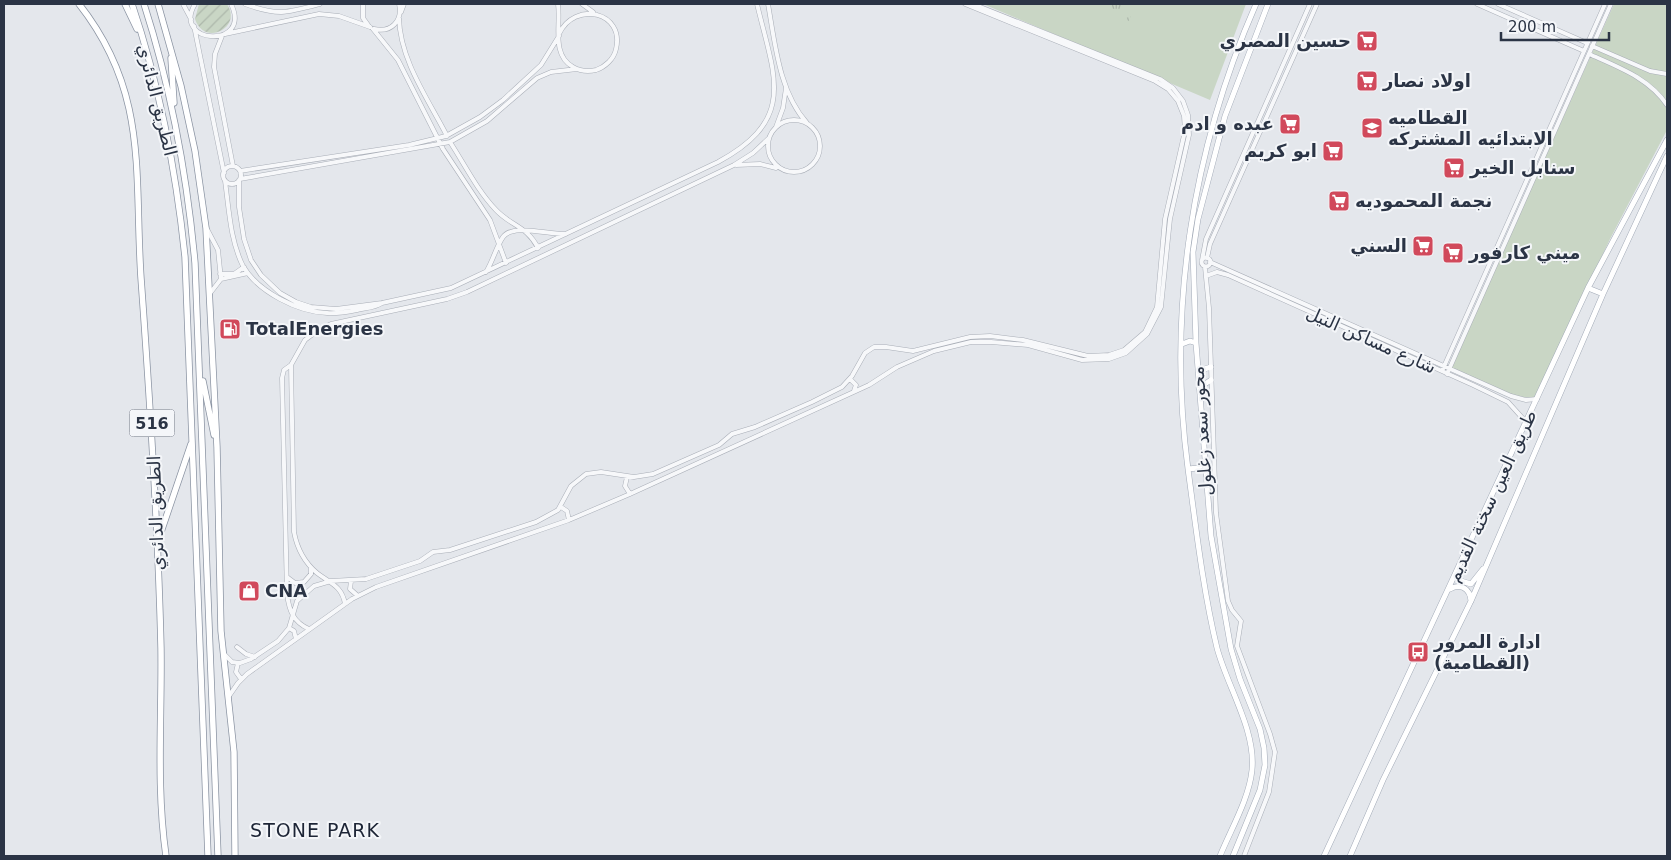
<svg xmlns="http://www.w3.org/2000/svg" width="1671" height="860" viewBox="0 0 1671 860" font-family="'DejaVu Sans',Vazirmatn,sans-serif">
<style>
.grass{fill:#c9d6c5}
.park{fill:url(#park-tufts)}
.garden{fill:url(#garden-furrows)}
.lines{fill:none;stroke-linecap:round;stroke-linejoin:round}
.minor-casing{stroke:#a9aeb7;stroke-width:5}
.major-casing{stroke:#a3abb8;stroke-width:6}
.highway-casing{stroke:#8b94a3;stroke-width:7}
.minor{stroke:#f7f8fa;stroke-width:4}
.major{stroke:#fff;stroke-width:5}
.highway{stroke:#fff;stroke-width:5.5}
.labels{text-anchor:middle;stroke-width:4;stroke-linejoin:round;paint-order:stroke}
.shield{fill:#f4f6f9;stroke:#676e7b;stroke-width:1}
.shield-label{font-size:16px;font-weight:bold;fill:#2b3445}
.poi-label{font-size:18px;font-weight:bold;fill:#2b3445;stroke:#f4f6f9;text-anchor:start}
.street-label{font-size:18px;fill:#2b3445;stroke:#f4f6f9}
.neighbourhood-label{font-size:19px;letter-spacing:1px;fill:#1d2536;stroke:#f4f6f9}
</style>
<defs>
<pattern id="park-tufts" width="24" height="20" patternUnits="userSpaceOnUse" patternTransform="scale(1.25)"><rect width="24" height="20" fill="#c9d6c5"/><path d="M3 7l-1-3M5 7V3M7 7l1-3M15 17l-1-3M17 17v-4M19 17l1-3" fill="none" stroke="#adb8ab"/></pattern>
<pattern id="garden-furrows" width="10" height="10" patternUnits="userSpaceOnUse" patternTransform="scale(1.25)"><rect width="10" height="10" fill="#c9d6c5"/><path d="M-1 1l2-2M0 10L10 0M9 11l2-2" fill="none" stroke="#adb8ab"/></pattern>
</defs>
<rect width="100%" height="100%" fill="#e4e7ec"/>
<path class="grass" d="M983 4H1246L1210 100Z
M1614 4H1667V130L1610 239 1535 399 1506 394 1450 370Z"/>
<path class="park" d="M1092 4H1135L1129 21 1091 7Z"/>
<path class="garden" d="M199 4H227C243 28 204 47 195 19Z"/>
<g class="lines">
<g class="minor-casing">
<path id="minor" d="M183 4 191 19
M195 4C171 45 253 49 231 4
M245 4C278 16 287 13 320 4
M363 4V18L368 25
M558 4C561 25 551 55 573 67 580 71 588 72 596 70 605 67 614 59 616 49 625 12 575 0 559 34
M582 4 593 12
M768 4C775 43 779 92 807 123
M1477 4 1584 51
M1498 4 1587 43
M401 12 404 4
M399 18C400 60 428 99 447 136
M194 26 224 173
M373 29 398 60 443 149 490 220 506 263
M374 29C391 33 403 21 399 4
M225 34 319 14 339 16 370 27
M222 36 215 54 214 67 233 166
M1592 46 1650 71 1667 74
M1589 54C1618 67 1649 78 1667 105
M768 146a26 26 0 1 1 52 0a26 26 0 1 1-52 0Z
M776 127 783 108 786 88
M450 142C465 165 477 190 496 210 511 226 527 226 538 248
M736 165 760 164 776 168
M223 175a9 9 0 1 1 18 0a9 9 0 1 1-18 0Z
M240 171 409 145 446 136 480 117 503 100 541 65 559 36
M240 179 450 142 487 121 537 78 551 72 577 69
M239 180V207L244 239 251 260 261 275 280 293 296 302 311 307 336 309 382 303 451 288 718 162C798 119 774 76 757 4
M225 181C229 209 230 240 243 266 258 292 298 312 327 313 337 314 347 312 357 310 365 308 375 308 382 303
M207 229 218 250 221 279
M1201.5 262a4.5 4.5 0 1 1 9 0a4.5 4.5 0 1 1-9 0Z
M1207 258 1210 244 1317 4
M1202 260 1206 239 1310 4
M1210 262 1511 396 1526 400 1537 399
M1205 267 1209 308 1216 513 1228 601 1232 610 1241 621 1237 646 1270 734 1275 752 1269 792 1244 856
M486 272C493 261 496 247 503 237 513 223 549 235 566 234
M220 274H234L244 267
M1206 276 1217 272 1228 275 1473 385 1508 402 1526 422
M211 292 221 279 248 273
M291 365 284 370 282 378 287 594C289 610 293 622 309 629
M1442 371 1605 4
M1447 374 1611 4
M850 379 856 385 854 391
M627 477 625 486 630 494
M561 507 567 511 569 520
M287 577 295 583 304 582 311 574V568
M351 581 350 589 358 596
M345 604C342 586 330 583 317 573 304 562 297 548 294 532L291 365 305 340 320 329 331 324 447 299 467 292 734 165 753 153 769 138
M289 628 294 631 296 639
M237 647 246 654 255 657
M224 654 232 662 240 663 251 659 278 641 289 628 297 601 314 586 331 581 366 579 420 561 433 552 450 550 536 522 558 510 571 486 586 474 601 472 634 477 653 474 719 445 732 434 755 427 812 402 842 387 852 376 865 353 874 347H886L913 351 970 337 990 336 1023 340 1088 356 1109 355 1124 350 1145 332 1157 307 1165 219 1185 131 1184 116 1178 101 1168 89 1155 81 965 4
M238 663 236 672 241 679
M229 696 238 683 247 674 352 599 376 587 569 520 630 494 869 385 897 367 934 351 971 342H991L1028 345 1082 360 1109 359 1126 353 1147 334 1161 307 1170 219 1189 135 1188 115 1183 101 1173 88 1160 79 973 4"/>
</g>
<g class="major-casing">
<path id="major" d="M1588 288 1603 294
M1182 344 1190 341 1196 343
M1198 371 1211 367
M1199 388 1211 380
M1188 469 1198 468 1206 462
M1457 574 1461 581 1471 584 1483 569
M1450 589C1460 583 1470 588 1471 601
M1220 856C1231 829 1249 799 1252 770 1256 730 1227 686 1217 648 1203 590 1196 528 1188 469 1167 310 1192 150 1256 4
M1233 856 1260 790 1265 765 1264 748 1260 729 1240 679 1231 649 1211 536 1196 343 1193 252 1198 219 1225 116 1268 4
M1324 856 1588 288 1667 140
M1350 856 1383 780 1471 601 1603 294 1667 156"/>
</g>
<g class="highway-casing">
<path id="highway" d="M79 4C149 93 134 173 141 278 150 401 158 524 161 648 162 718 156 786 166 856
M125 4 137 29
M132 4C160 87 176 170 185 257L208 856
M144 4C171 88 187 175 195 263L218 856
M158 4 181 86 195 151 206 228 217 447 221 631 234 752 235 856
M171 58 174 103
M203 381 214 435
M160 535 191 444"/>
</g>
<use href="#minor" class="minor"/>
<use href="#major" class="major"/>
<use href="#highway" class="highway"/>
</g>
<defs>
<g id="supermarket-square" transform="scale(1.125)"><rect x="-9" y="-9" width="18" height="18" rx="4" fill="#d1495b" stroke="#f4f6f9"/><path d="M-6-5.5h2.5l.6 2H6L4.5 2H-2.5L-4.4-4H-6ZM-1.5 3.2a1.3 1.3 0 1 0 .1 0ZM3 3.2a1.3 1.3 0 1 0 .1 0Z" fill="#fff"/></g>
<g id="school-square" transform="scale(1.125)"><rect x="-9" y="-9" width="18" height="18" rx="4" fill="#d1495b" stroke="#f4f6f9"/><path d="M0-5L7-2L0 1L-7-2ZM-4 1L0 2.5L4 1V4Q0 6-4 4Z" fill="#fff"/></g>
<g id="fuel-square" transform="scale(1.125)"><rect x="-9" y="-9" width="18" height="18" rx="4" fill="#d1495b" stroke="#f4f6f9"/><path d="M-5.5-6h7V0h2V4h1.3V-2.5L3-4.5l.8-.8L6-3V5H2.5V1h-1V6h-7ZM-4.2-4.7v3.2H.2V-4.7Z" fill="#fff"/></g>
<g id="shop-square" transform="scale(1.125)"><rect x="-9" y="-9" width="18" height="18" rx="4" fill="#d1495b" stroke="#f4f6f9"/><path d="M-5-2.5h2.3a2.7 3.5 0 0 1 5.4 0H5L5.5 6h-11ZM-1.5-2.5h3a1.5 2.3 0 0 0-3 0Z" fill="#fff"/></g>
<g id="bus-square" transform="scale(1.125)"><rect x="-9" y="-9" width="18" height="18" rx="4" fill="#d1495b" stroke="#f4f6f9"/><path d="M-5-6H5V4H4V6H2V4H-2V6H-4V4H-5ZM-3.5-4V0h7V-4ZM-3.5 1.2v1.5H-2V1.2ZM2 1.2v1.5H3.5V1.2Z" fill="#fff"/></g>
</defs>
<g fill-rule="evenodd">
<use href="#supermarket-square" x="1367" y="41"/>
<use href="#supermarket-square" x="1367" y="81"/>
<use href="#supermarket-square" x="1290" y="124"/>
<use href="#school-square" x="1372" y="128"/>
<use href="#supermarket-square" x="1333" y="151"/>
<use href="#supermarket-square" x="1454" y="168"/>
<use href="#supermarket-square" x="1339" y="201"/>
<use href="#supermarket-square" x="1423" y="246"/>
<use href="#supermarket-square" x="1453" y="253"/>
<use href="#fuel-square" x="230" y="329"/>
<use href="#shop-square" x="249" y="591"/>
<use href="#bus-square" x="1418" y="652"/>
</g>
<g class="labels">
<rect class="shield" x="129.5" y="409.5" width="45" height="27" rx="4"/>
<g class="shield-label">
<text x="152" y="429">516</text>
</g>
<g class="poi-label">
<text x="1351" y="47" text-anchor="end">حسين المصري</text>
<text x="1383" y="87">اولاد نصار</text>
<text x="1388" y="124">القطاميه<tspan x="1388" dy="21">الابتدائيه المشتركه</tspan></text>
<text x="1274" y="130" text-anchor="end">عبده و ادم</text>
<text x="1317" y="157" text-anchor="end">ابو كريم</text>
<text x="1470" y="174">سنابل الخير</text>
<text x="1355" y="207">نجمة المحموديه</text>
<text x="1407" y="252" text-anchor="end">السني</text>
<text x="1469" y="259">ميني كارفور</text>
<text x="246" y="335">TotalEnergies</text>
<text x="265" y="597">CNA</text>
<text x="1434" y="648">ادارة المرور<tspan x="1434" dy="21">(القطامية)</tspan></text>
</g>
<g class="street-label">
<text transform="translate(157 100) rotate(76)" y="6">الطريق الدائري</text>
<text transform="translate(1371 340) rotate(24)" y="6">شارع مساكن النيل</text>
<text transform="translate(1202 431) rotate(-94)" y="6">محور سعد زغلول</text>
<text transform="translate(1492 496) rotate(-65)" y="6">طريق العين سخنة القديم</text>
<text transform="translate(156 513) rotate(-92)" y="6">الطريق الدائري</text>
</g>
<g class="neighbourhood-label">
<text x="315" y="837">STONE PARK</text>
</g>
</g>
<rect width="1671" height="860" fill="none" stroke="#2b3445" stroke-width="10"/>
<path d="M1501 32v8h108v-8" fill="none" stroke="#2b3445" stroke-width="2.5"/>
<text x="1508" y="32" font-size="15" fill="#2b3445" stroke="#f4f6f9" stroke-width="4" paint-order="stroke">200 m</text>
</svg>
